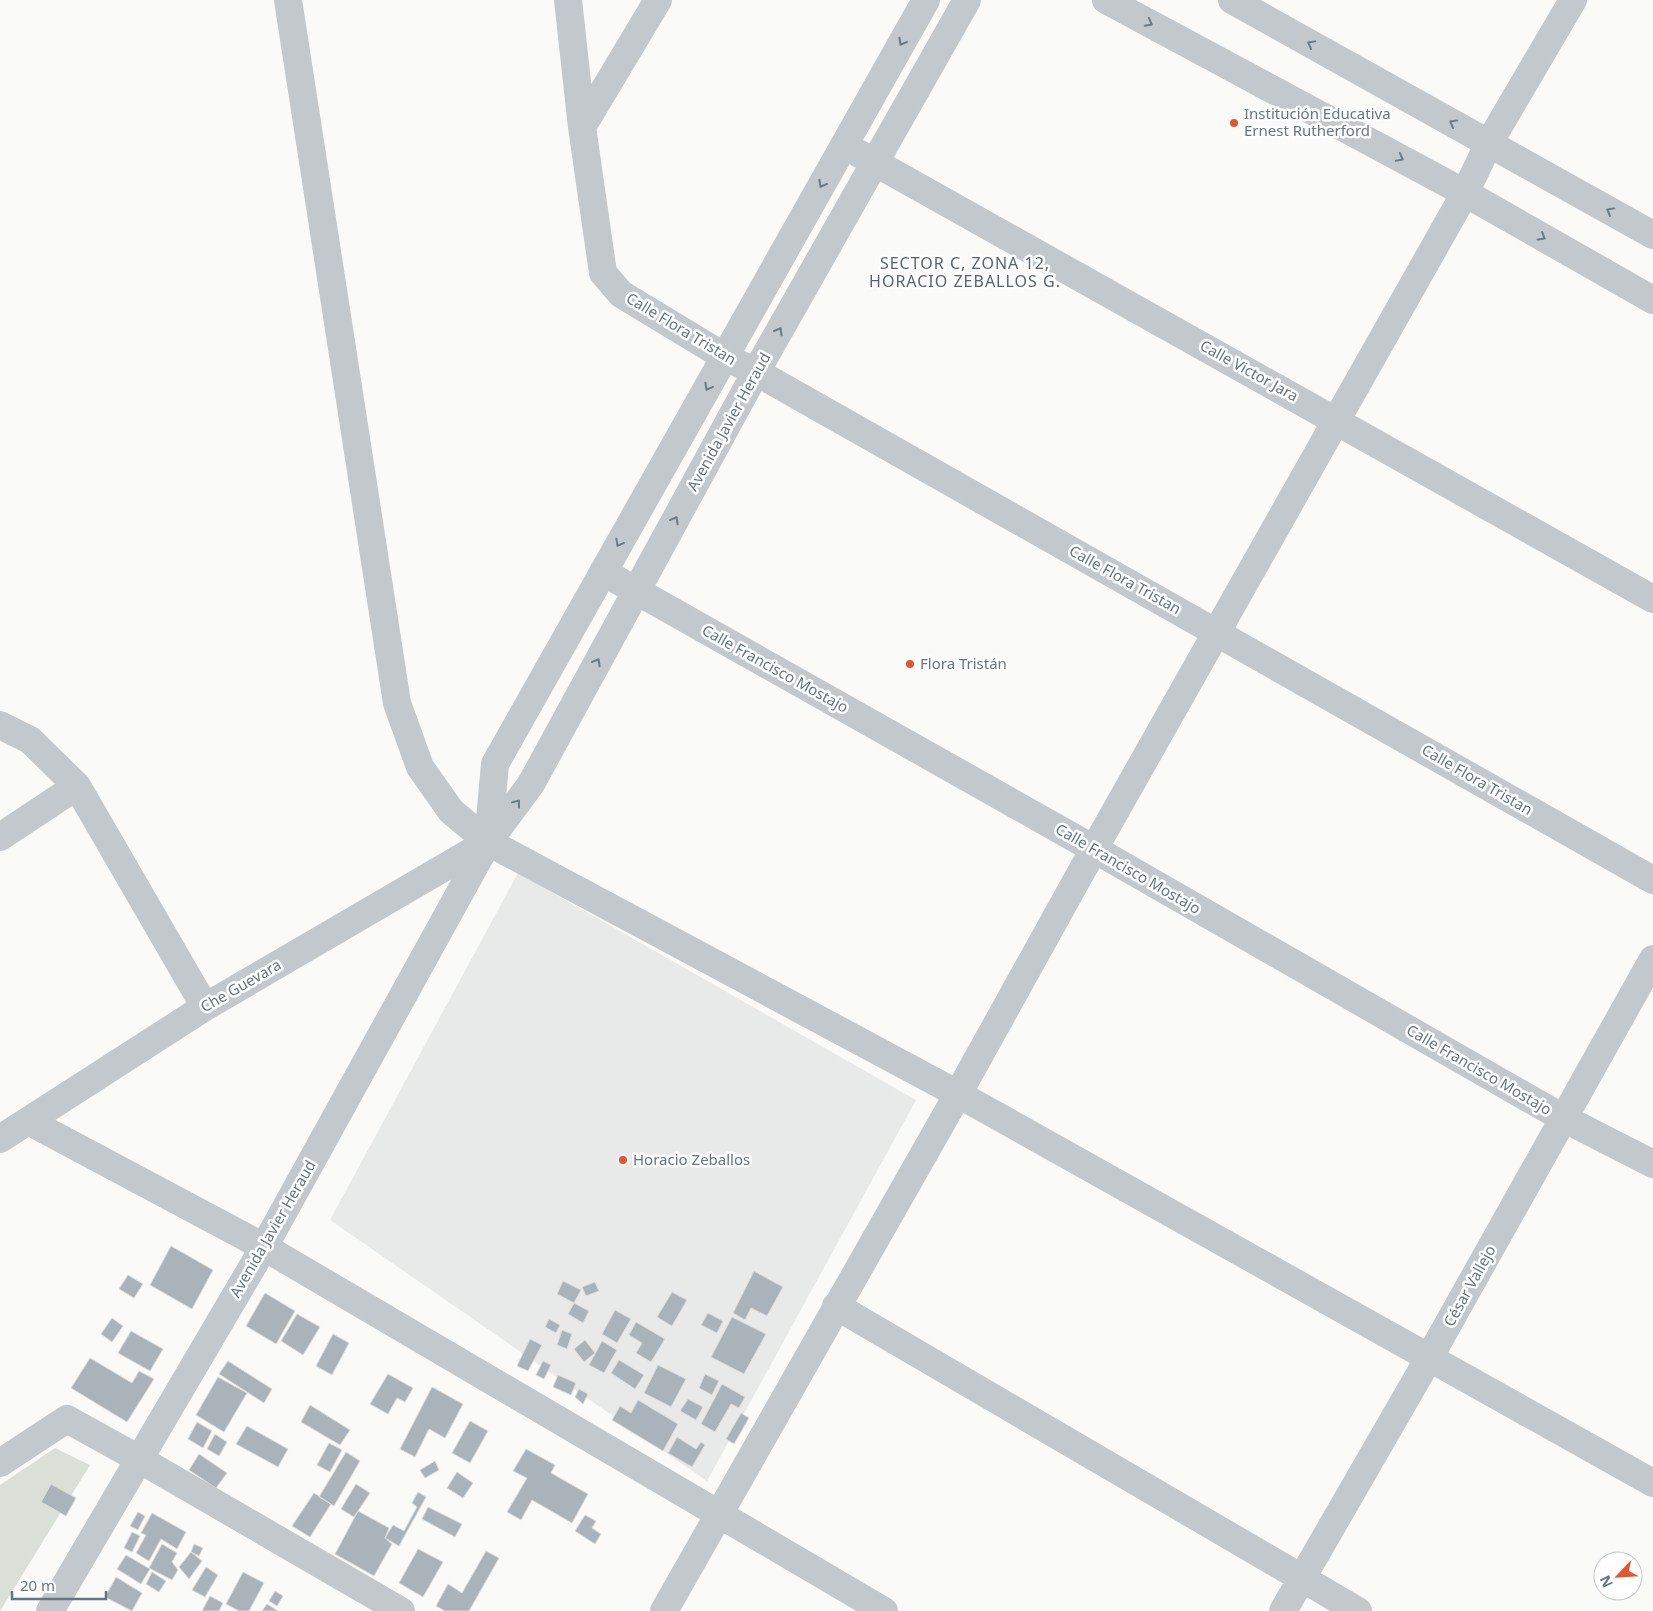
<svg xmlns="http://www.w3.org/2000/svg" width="1653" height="1611" viewBox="0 0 1653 1611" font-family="'Noto Sans',sans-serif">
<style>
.built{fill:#e8e9e9}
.green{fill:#dadfd7}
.building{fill:#aab3b9;stroke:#dcdcda}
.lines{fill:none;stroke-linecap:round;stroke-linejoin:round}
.minor{stroke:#c3c8cc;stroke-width:28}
.oneway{stroke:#6a7a87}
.poi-dot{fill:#e4572e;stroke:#fff;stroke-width:2}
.labels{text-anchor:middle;stroke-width:5;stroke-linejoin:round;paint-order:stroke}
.poi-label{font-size:15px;fill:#657683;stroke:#fff;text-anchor:start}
.street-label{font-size:15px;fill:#657683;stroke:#fff}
.neighbourhood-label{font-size:16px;letter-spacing:1px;fill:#57646e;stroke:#fff}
</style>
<rect width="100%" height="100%" fill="#fafaf8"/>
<path class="built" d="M518 873 916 1100 707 1481 330 1220Z"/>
<path class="green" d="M55 1448 90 1465 0 1611V1485Z"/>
<path class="building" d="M171 1246 213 1270 192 1309 150 1285Z
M754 1271 783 1287 767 1316 751 1308 745 1320 733 1313Z
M128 1275 143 1284 134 1298 119 1289Z
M563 1281 581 1290 574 1303 557 1294Z
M595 1282 599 1291 586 1296 582 1287Z
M672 1292 687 1300 672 1326 657 1317Z
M265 1293 295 1311 276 1344 246 1326Z
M574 1303 589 1311 583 1323 568 1314Z
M615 1310 631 1319 617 1343 602 1334Z
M708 1313 723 1321 717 1333 701 1325Z
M297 1314 320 1327 303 1355 281 1341Z
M732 1317 766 1334 744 1374 711 1357Z
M112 1318 123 1326 112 1342 101 1334Z
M549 1319 560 1325 556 1333 545 1327Z
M636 1322 665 1339 651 1362 636 1353 642 1343 629 1335Z
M562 1330 572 1334 567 1349 557 1345Z
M131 1331 163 1349 150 1371 118 1353Z
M333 1334 349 1343 332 1375 316 1366Z
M530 1339 542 1345 528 1371 517 1366Z
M585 1340 595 1353 584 1362 574 1349Z
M602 1341 617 1350 604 1373 589 1365Z
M90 1358 132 1383 139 1371 154 1379 127 1422 71 1388Z
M619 1360 644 1375 635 1389 611 1373Z
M228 1361 272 1389 264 1403 219 1374Z
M543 1361 551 1365 544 1379 536 1375Z
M658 1365 686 1379 671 1407 644 1393Z
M388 1374 413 1388 405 1402 397 1398 388 1414 370 1404Z
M705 1374 719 1381 712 1395 699 1388Z
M558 1375 576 1383 571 1395 553 1387Z
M218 1377 247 1393 224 1432 196 1415Z
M722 1384 745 1397 739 1408 731 1404 715 1432 701 1424Z
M432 1387 463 1404 445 1438 429 1429 415 1457 400 1449Z
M579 1389 588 1394 583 1404 575 1397Z
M688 1399 703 1407 696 1420 680 1411Z
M638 1400 678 1424 663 1451 612 1420 620 1406 631 1413Z
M310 1405 350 1430 340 1445 301 1422Z
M741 1413 749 1418 734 1444 726 1439Z
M470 1421 488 1431 470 1463 452 1453Z
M197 1422 212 1431 203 1448 188 1439Z
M247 1426 288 1449 278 1467 236 1444Z
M215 1434 227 1442 219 1456 207 1449Z
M677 1437 696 1449 701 1442 705 1445 692 1467 668 1453Z
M329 1443 342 1450 330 1472 317 1465Z
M526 1449 555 1465 551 1473 588 1494 572 1523 532 1500 521 1520 507 1512 527 1478 513 1471Z
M346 1452 360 1461 334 1506 319 1497Z
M199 1454 227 1473 216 1488 189 1470Z
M435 1461 439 1470 425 1478 420 1470Z
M457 1472 473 1483 463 1498 447 1488Z
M51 1484 76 1498 66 1516 41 1502Z
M356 1484 370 1493 354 1517 341 1509Z
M418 1492 426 1497 399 1546 385 1538 393 1525 404 1531 417 1507 412 1503Z
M314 1493 331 1504 310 1537 292 1526Z
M428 1507 462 1524 455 1537 422 1519Z
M358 1511 389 1528 385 1538 392 1544 374 1576 335 1554Z
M138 1512 145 1516 138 1530 130 1526Z
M152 1513 186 1532 177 1549 161 1539 149 1561 136 1553 146 1535 141 1533Z
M585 1515 596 1521 592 1528 601 1534 595 1544 575 1531Z
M132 1532 140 1536 132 1552 124 1548Z
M162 1544 177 1553 172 1562 178 1570 172 1580 149 1568Z
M194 1544 203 1548 199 1556 191 1552Z
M418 1549 443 1562 423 1597 399 1583Z
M486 1551 499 1558 469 1611H445L436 1606 448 1584 462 1593Z
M191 1552 202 1561 189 1579 179 1567Z
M126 1555 150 1569 141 1584 117 1569Z
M206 1567 218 1575 205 1597 192 1590Z
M152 1572 166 1581 159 1592 146 1584Z
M243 1572 264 1583 249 1611H239L226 1604Z
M116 1577 142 1593 132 1611 105 1597Z
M275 1591 283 1596 277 1606 269 1601Z
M210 1596 223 1603 219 1611H202Z
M267 1604 278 1611H262Z"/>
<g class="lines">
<path class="minor" d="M288 0 397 703 420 767 451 811 488 842 958 1094 1653 1483
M568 0 582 127 603 273 621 294 725 357 756 372 1653 880
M1106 0 1465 193 1653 300
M1232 0 1653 235
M582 127 658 0
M858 153 1653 599
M603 572 1094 849 1563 1118 1653 1164
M0 725 30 740 77 786 205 1007
M0 837 77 786
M488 842 495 764 926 0
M28 1121 264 1247 884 1611
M0 1139 205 1007 486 843
M836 1306 1358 1611
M0 1463 67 1419 139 1459 401 1611
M50 1611 264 1247 488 842 531 784 756 372 967 0
M664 1611 958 1094 1094 849 1465 193 1489 143 1573 0
M1283 1611 1429 1358 1653 959"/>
</g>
<defs><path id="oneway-chevron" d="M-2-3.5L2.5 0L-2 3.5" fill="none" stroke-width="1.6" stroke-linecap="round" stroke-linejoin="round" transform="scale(1.25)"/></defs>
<g class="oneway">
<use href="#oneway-chevron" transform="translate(1149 23) rotate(28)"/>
<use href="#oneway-chevron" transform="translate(902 42) rotate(119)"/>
<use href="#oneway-chevron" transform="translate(1311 44) rotate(-151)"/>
<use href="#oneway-chevron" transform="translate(1453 123) rotate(-151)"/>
<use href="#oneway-chevron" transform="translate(1400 158) rotate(28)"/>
<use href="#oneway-chevron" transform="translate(822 184) rotate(119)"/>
<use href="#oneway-chevron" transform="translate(1610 211) rotate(-151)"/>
<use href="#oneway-chevron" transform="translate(1542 237) rotate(30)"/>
<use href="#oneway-chevron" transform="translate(779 331) rotate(-60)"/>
<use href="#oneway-chevron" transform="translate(708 387) rotate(119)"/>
<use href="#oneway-chevron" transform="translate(675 520) rotate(-61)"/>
<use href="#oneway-chevron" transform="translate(619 543) rotate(119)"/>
<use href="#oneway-chevron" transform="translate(597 662) rotate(-61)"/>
<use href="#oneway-chevron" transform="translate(517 803) rotate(-53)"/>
</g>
<g class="poi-dot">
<circle cx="1234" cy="123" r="5"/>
<circle cx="910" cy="664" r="5"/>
<circle cx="623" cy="1160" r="5"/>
</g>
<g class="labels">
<g class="poi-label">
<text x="1244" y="119">Institución Educativa<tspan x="1244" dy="17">Ernest Rutherford</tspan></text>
<text x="920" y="669">Flora Tristán</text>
<text x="633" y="1165">Horacio Zeballos</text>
</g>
<g class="street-label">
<text transform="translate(681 329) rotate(31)" y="5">Calle Flora Tristan</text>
<text transform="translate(1249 371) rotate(29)" y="5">Calle Victor Jara</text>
<text transform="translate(729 422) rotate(-61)" y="5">Avenida Javier Heraud</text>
<text transform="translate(1125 580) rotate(29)" y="5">Calle Flora Tristan</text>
<text transform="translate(775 669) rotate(29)" y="5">Calle Francisco Mostajo</text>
<text transform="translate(1477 780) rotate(30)" y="5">Calle Flora Tristan</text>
<text transform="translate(1128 869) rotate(30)" y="5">Calle Francisco Mostajo</text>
<text transform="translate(241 986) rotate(-30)" y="5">Che Guevara</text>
<text transform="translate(1479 1070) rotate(30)" y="5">Calle Francisco Mostajo</text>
<text transform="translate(273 1229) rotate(-60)" y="5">Avenida Javier Heraud</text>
<text transform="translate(1470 1286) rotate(-61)" y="5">César Vallejo</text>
</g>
<g class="neighbourhood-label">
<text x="965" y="269">SECTOR C, ZONA 12,<tspan x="965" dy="18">HORACIO ZEBALLOS G.</tspan></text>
</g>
</g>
<g transform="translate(1618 1576) rotate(245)"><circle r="24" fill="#ffffff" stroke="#c1c8cd"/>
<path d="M0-4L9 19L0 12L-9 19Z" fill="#e4572e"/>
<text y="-8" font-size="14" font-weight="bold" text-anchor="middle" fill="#657683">N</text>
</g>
<path d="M12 1591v8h94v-8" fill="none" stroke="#657683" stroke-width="2.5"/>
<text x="20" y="1591" font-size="15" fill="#657683" stroke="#ffffff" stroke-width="4" paint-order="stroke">20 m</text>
</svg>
